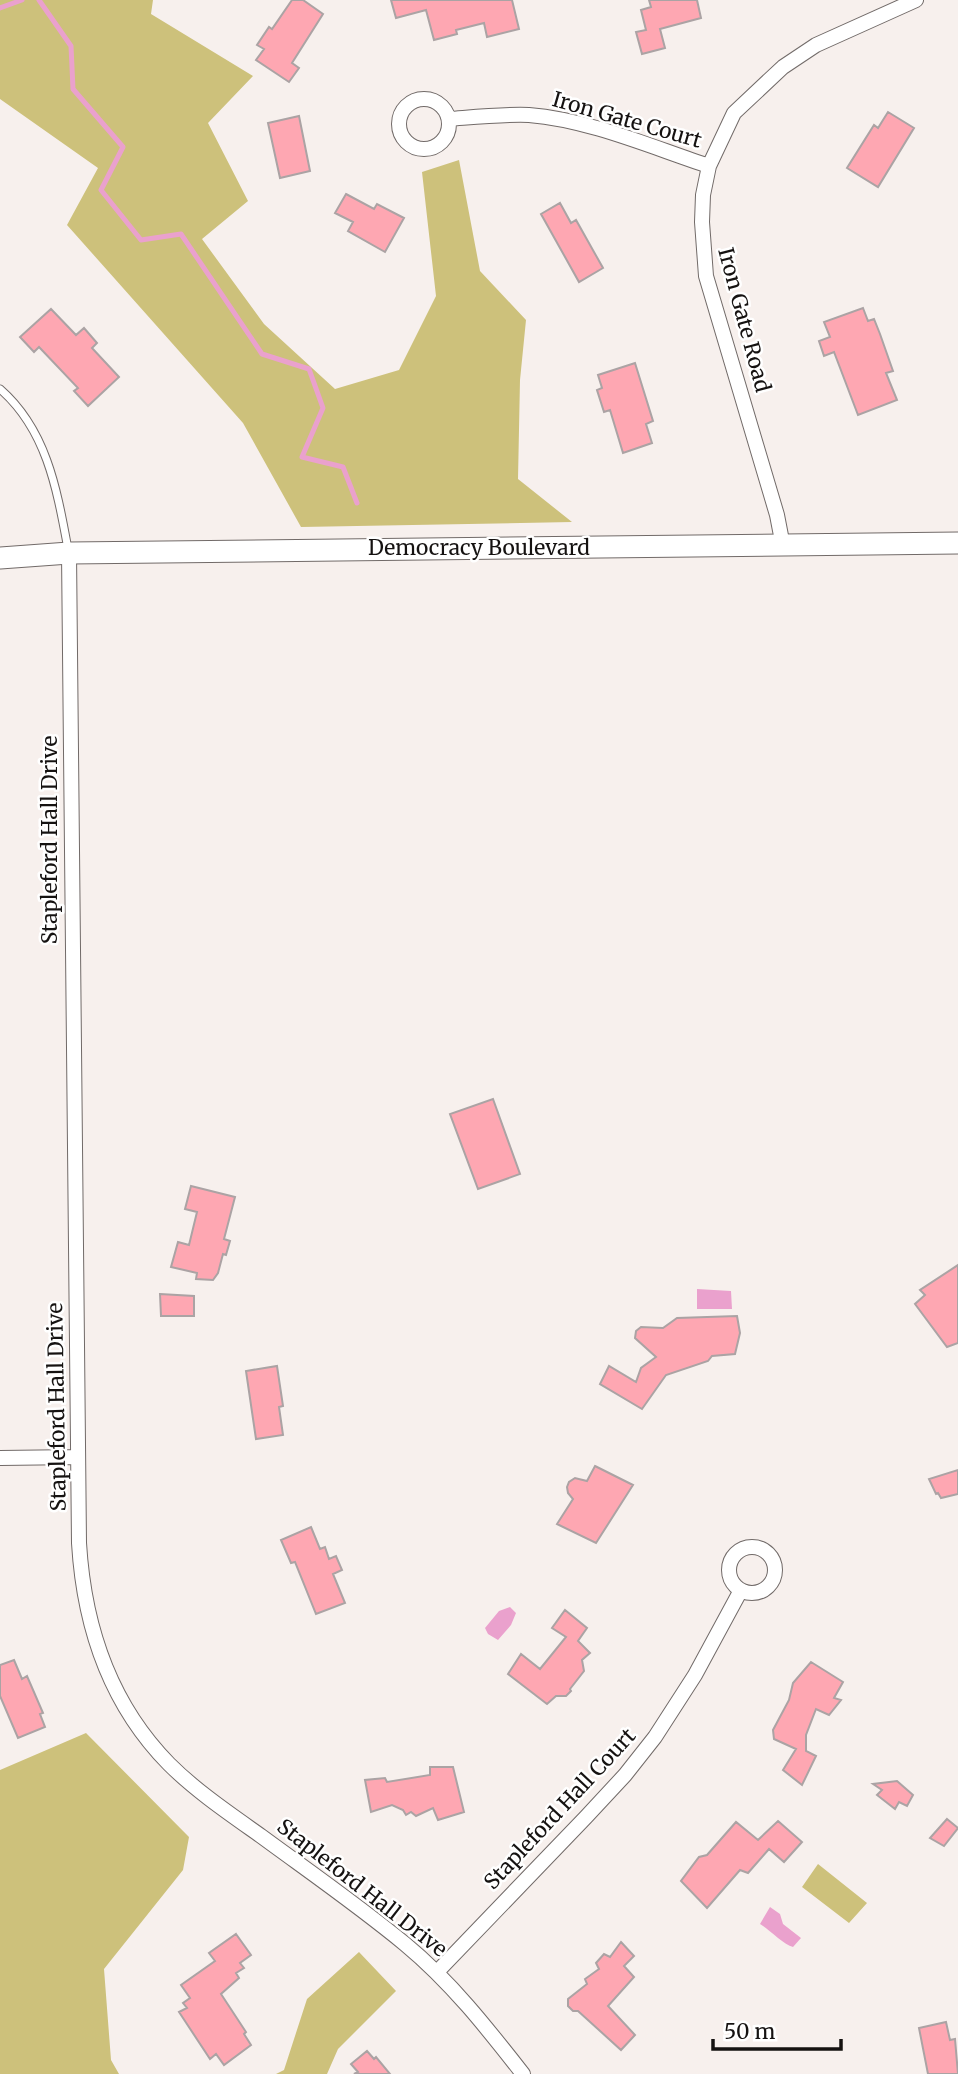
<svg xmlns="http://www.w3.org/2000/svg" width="958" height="2074" viewBox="0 0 958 2074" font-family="Merriweather,serif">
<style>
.green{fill:#cdc17b}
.water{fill:#eaa1cd}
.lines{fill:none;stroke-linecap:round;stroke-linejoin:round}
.stream{stroke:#eaa1cd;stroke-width:5}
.building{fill:#fea7b2;stroke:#aba3a4;stroke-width:2}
.service-casing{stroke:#716a68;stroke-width:9}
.minor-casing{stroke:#716a68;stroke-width:16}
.secondary-casing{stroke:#716a68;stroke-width:23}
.service{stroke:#fff;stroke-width:7}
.minor{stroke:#fff;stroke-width:14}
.secondary{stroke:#fff;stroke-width:21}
.labels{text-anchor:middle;stroke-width:5;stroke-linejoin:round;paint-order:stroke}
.street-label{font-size:21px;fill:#151211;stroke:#fff}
</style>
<rect width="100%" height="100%" fill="#f7f0ed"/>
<path class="green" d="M0 0H153L151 14 253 76 208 123 248 201 202 239 264 324 335 389 399 370 436 296 422 172 459 160 480 271 526 320 520 380 518 479 572 522 301 527 243 423 67 225 98 168 0 99Z
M86 1733 189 1837 183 1870 104 1969 111 2060 119 2074H0V1770Z
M818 1864 867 1903 849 1923 802 1887Z
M359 1952 396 1991 338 2049 327 2074H276L284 2070 307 1999Z"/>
<path class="water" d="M697 1289 731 1291 732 1309H697Z
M510 1607 516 1613 511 1625 498 1640 488 1634 485 1628 499 1611Z
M770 1907 780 1914 783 1924 801 1938 793 1947C784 1945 770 1930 760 1924Z"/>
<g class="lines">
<path class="stream" d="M39 0 71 46 73 89 123 147 101 190 141 240 181 234 262 354 309 369 323 408 302 457 343 467 357 503
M0 8 22 0"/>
</g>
<path class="building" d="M292 0H303L323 14 292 63 299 68 289 82 256 60 264 49 257 45 269 27 272 29Z
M391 0H512L519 29 487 37 484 23 456 30 457 34 434 40 426 10 396 18Z
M649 0H697L701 18 660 29 665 48 642 54 636 32 646 30 641 10 651 7Z
M888 112 914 128 878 187 847 168 874 125 878 128Z
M299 116 310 171 280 178 268 123Z
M346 194 374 209 377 204 404 218 385 252 348 231 353 222 335 213Z
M560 203 571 223 576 220 603 268 579 282 541 214Z
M863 308 868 321 874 319 880 334 893 371 886 373 897 400 858 415 834 352 824 356 819 341 830 337 824 322Z
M51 309 76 335 84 328 97 343 92 348 119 377 88 406 74 391 78 388 39 347 34 352 20 337Z
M635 363 653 421 646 424 652 443 623 453 610 410 604 412 597 390 602 388 598 375Z
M493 1099 520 1174 478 1189 450 1114Z
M191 1186 235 1197 224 1239 230 1241 226 1255 223 1254 218 1273 213 1280 196 1279 197 1273 171 1267 178 1242 189 1245 197 1212 185 1209Z
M958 1265V1343L947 1347 915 1304 925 1295 920 1290Z
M160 1294 194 1296V1316H161Z
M737 1316 740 1333 735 1354 712 1356 708 1361 666 1375 642 1409 600 1384 609 1366 636 1382 641 1368 656 1357 635 1338 636 1331 641 1327 663 1328 677 1318Z
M277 1366 283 1406 279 1407 283 1435 256 1439 246 1371Z
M595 1466 633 1485 596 1543 557 1524 573 1499 568 1493 567 1487 569 1482 575 1478 587 1481Z
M958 1470V1494L941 1498 938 1493 936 1494 929 1479Z
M311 1527 320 1549 325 1547 329 1559 336 1556 342 1570 333 1574 345 1603 316 1614 295 1562 291 1563 281 1540Z
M565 1610 587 1628 578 1641 590 1653 582 1660 584 1671 570 1689 571 1691 566 1696H556L547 1704 508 1674 521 1654 540 1669 566 1637 552 1628Z
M14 1660 22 1679 27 1676 43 1713 40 1714 45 1727 18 1738 0 1696V1665Z
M811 1662 843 1682 834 1698 841 1700 829 1715 816 1709 806 1735V1751L816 1756 802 1785 783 1770 796 1749 774 1739 773 1730 789 1700 793 1683Z
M430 1767H453L464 1812 438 1820 433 1808 416 1816 411 1812 406 1815 403 1810 392 1805 371 1812 365 1780 385 1778 387 1782 430 1775Z
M897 1781 913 1795 907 1806 899 1802 895 1809 877 1795 882 1790 873 1784Z
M947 1819 958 1828 944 1846 930 1838Z
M778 1821 802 1842 784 1862 769 1849 748 1873 740 1870 707 1908 681 1881 699 1857 707 1855 736 1822 758 1840Z
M236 1934 251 1955 240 1963 244 1968 236 1973 239 1978 221 1994 246 2032 244 2034 251 2045 224 2065 216 2054 210 2059 179 2012 187 2008 183 2003 190 1998 181 1985 215 1961 209 1953Z
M621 1942 634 1956 624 1966 634 1977 608 2006 635 2035 621 2050 578 2011H573L568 2006V1999L587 1984 585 1979 599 1969 596 1963 604 1954 610 1957Z
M946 2022 950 2040 955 2039 958 2074H928L919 2028Z
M367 2051 374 2059 376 2057 390 2074H354L358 2072 351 2064Z"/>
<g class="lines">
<g class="service-casing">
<path id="service" d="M0 389C47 430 57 490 68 549"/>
</g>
<g class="minor-casing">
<path id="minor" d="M399 124a25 25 0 1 1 50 0a25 25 0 1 1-50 0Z
M449 119C475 117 503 114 529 115 590 120 651 147 709 166
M783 546 777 515 706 276 702 222 703 195 709 166 734 113 783 67 816 45 916 0
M69 553 79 1543C84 1626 109 1703 169 1764 196 1791 230 1814 261 1836 310 1872 359 1906 405 1944 451 1982 487 2028 523 2074
M0 1458 78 1457
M729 1570a23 23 0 1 1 46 0a23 23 0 1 1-46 0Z
M437 1972 586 1817 625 1775 655 1737 695 1675 741 1590"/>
</g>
<g class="secondary-casing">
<path id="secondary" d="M0 558 69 553 958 543"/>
</g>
<use href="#service" class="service"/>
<use href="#minor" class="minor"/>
<use href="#secondary" class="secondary"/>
</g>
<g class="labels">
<g class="street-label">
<text transform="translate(627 120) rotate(16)" y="7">Iron Gate Court</text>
<text transform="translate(744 320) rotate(75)" y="7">Iron Gate Road</text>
<text x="479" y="555">Democracy Boulevard</text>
<text transform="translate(50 840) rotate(-90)" y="7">Stapleford Hall Drive</text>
<text transform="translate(57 1407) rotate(-91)" y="7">Stapleford Hall Drive</text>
<text transform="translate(560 1809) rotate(-47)" y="7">Stapleford Hall Court</text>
<text transform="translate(362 1888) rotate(38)" y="7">Stapleford Hall Drive</text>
</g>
</g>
<path d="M713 2039v10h128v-10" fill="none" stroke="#151211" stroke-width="3.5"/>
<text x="724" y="2039" font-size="21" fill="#151211" stroke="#ffffff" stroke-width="5" paint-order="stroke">50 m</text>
</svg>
